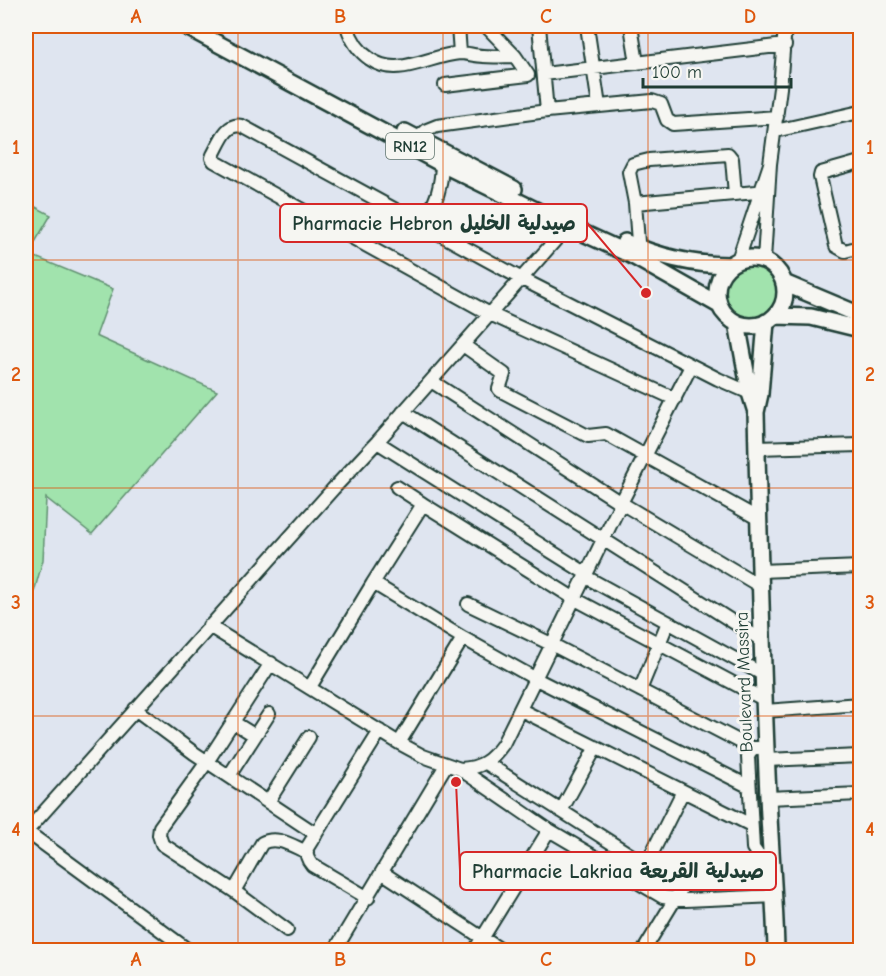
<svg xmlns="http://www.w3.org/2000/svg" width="886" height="976" viewBox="0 0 886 976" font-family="'Comic Neue','Playpen Sans Arabic',sans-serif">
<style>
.green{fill:#a1e3ad;stroke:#609070;stroke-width:1.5}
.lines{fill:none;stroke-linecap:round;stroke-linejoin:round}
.minor-casing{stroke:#1f3d34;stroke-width:16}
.major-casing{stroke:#1f3d34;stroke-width:20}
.minor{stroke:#f6f6f2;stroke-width:12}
.major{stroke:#f6f6f2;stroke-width:15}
.grid{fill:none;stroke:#de580e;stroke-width:1.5;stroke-opacity:0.55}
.labels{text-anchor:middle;stroke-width:6;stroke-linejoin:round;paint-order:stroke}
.shield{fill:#f6f6f2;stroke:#60746d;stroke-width:1.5}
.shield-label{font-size:16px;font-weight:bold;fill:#1f3d34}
.street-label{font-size:18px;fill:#1f3d34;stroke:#f6f6f2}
.leader{fill:none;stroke:#d62828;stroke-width:2}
.callout-dot{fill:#d62828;stroke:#f6f6f2;stroke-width:2}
.callout{fill:#f6f6f2;stroke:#d62828;stroke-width:2}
.callout-label{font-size:20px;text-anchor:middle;font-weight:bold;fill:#1f3d34}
.neatline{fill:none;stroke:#de580e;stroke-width:2}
.grid-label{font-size:20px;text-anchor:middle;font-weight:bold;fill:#de580e}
</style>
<rect width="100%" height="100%" fill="#dfe5f0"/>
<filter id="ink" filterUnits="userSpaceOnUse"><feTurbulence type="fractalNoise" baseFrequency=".0167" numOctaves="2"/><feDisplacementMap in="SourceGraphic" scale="12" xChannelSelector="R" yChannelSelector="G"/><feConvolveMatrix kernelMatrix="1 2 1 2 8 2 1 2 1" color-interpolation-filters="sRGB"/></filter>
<g filter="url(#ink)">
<path class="green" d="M26 202 51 215 28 254 113 289 96 336 217 391 92 534 46 498 43 560 26 621Z
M723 291a27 27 0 1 1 54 0a27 27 0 1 1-54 0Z"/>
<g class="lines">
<g class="minor-casing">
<path id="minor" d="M347 26C351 39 358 51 370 59 397 79 430 55 460 53 467 53 475 56 483 56 494 57 505 56 515 56
M458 26 460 53
M539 26 547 111
M587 26 599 106
M631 26 637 63
M544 74 785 45
M445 85 528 75 515 56 486 26
M775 131 860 112
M412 143 427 130 437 126 547 111 652 101 661 104 667 120 673 124 777 117
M860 162 821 173 820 177 836 246 845 251 860 247
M770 164 780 88 785 26
M635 203 767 191
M424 225C435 201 441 192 442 164
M639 255 635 203 629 172 633 164 649 160 728 154 732 159 735 194
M738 260 770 164 764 260
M463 345 504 374 499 389 501 391 588 436 606 434 759 519
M691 366 621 503 760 586
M431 381 621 503 503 744C491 761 481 768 460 769
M675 399 490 314 214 161 212 158 213 155C220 143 226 122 242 126L522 279 718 379 750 393H756
M403 412 763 641
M377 442 587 574
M757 448 860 445
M397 487 423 504
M760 571 860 567
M586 577 764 675
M468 604 553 645 752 748
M209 626 399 743 423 756 460 769 549 830 663 897 686 900 775 896
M271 663 207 762 160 827 159 835 162 844 234 891 287 930
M310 687 373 583
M640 690 668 622
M135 709 194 753 316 834
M521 710 751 825
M765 711 860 704
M233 722 254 735
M399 743 463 638
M758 748H752L748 757 753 848 758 855 772 859
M766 760 860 756
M486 763 651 868 671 878 686 881 774 878
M229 776 269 714
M748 786 536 679 463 638 373 583 423 504 575 599 765 700
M768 798 860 794
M268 802 309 737
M561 811 596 747
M26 831 188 950
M26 832 333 489 377 442 574 219
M646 865 683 791
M383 873 501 950
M234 891 262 843C277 835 292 846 307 852
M368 898 312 865C307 859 306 855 307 848L380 731
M335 950 446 765
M475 950 549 830
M644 950 686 881"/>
</g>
<g class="major-casing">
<path id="major" d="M185 26 442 164 568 226 631 255 719 305
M405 132 514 189
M625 242C659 257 692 265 729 265
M717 292a34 34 0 1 1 68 0a34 34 0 1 1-68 0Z
M784 283 860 315
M775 316 811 317 860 329
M737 323 750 393 756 412 760 394 766 322
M756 412C759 540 762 668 768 795 770 847 775 899 776 950"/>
</g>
<use href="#minor" class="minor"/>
<use href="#major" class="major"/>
</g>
</g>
<path class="grid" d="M238 26V950M443 26V950M648 26V950M26 260H860M26 488H860M26 716H860"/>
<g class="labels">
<rect class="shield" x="386" y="133" width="48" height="26" rx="4.5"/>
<g class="shield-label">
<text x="410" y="152">RN12</text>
</g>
<g class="street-label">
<text transform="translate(744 682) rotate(-92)" y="6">Boulevard Massira</text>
</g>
</g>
<path class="leader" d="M646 293L587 223M456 782L460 871"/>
<g class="callout-dot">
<circle cx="646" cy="293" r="6"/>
<circle cx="456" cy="782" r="6"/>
</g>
<g class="callout">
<rect x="280" y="204" width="307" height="38" rx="6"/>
<rect x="460" y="852" width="316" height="38" rx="6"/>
</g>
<g class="callout-label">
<text x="434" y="230">Pharmacie Hebron صيدلية الخليل</text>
<text x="618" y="878">Pharmacie Lakriaa صيدلية القريعة</text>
</g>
<rect width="886" height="976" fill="none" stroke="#f6f6f2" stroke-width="66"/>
<path d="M643 78v9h148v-9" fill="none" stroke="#1f3d34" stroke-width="3"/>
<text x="652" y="78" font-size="18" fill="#1f3d34" stroke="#f6f6f2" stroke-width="4.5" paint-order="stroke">100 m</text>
<rect x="33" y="33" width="820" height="910" class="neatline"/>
<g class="grid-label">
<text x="136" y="23">A</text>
<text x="340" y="23">B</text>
<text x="546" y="23">C</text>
<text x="750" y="23">D</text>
<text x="16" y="154">1</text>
<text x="870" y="154">1</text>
<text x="16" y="381">2</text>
<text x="870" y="381">2</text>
<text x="16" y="609">3</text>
<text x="870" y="609">3</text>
<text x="16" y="836">4</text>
<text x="870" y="836">4</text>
<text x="136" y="966">A</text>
<text x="340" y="966">B</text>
<text x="546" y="966">C</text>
<text x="750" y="966">D</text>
</g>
</svg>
